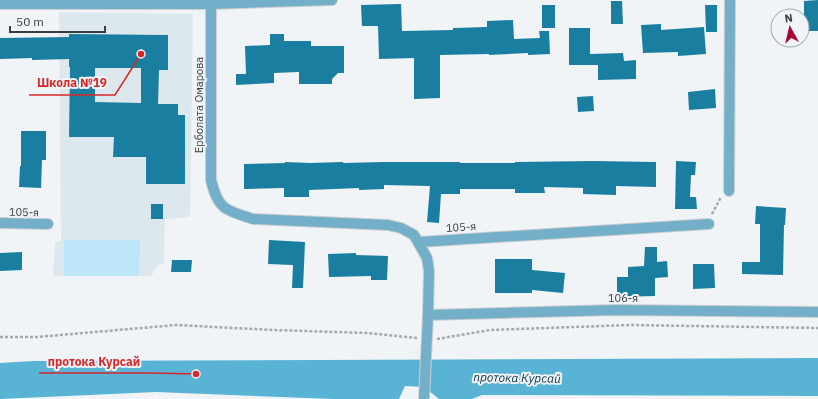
<svg xmlns="http://www.w3.org/2000/svg" width="818" height="399" viewBox="0 0 818 399" font-family="'IBM Plex Sans',sans-serif">
<style>
.built{fill:#dde8ee}
.green{fill:#bde6f8}
.water{fill:#59b3d5}
.building{fill:#197e9f;fill-rule:evenodd}
.lines{fill:none;stroke-linecap:round;stroke-linejoin:round}
.minor-casing{stroke:#cccfd1;stroke-width:12}
.path{stroke:#a6a9ab;stroke-width:2.5;stroke-dasharray:3 2;stroke-linecap:butt}
.minor{stroke:#73afc8;stroke-width:10}
.labels{text-anchor:middle;stroke-width:4;stroke-linejoin:round;paint-order:stroke}
.street-label{font-size:11px;fill:#3b3c3d;stroke:#f0f4f6}
.water-label{font-size:12px;font-style:italic;fill:#063140;stroke:#f0f4f6}
.leader{fill:none;stroke:#d62828;stroke-width:1.5}
.callout-dot{fill:#d62828;stroke:#f0f4f6;stroke-width:1.5}
.callout-label{font-size:12px;text-anchor:middle;font-weight:bold;fill:#d62828;stroke:#f0f4f6;stroke-width:4;stroke-linejoin:round;paint-order:stroke}
</style>
<rect width="100%" height="100%" fill="#f0f4f6"/>
<path class="built" d="M59 12 193 14 190 217 165 219 164 264H159L151 276H53L55 242 61 241Z"/>
<path class="green" d="M64 240H140L139 276H64Z"/>
<path class="water" d="M818 358V396L482 395 472 399H439L424 387 405 386 399 399H333L156 392 0 399V363L33 361Z"/>
<path class="building" d="M818 0V31H804V1Z
M611 1H622L623 24H611Z
M401 4 402 31 453 30V28L487 27V21L513 20 514 39 540 38 539 31H549L550 54 528 55V53L489 55V54L440 55V98L414 99V58L379 59 378 26H362L361 5Z
M542 5H555V28H542Z
M705 5H717V32H706Z
M661 24V30L704 27 706 54 678 56V52L643 53 641 25Z
M569 28H590V54L623 53 624 61 636 60V79L598 80V65H569Z
M69 34 168 35V70H159L158 104H178V115H185V184H146V157H113L114 137H69L70 67H69V59L32 60V58L0 59V38L69 37ZM95 68H141V103L95 102Z
M270 34H284V41H311V46H344V73H338L332 79V84H299V72L274 73V83L236 85V74H246L245 46 270 45Z
M715 89 716 108 689 110 688 92Z
M593 96 594 111 578 112 577 97Z
M21 131H46V160H42L41 188 19 187 20 166H21Z
M594 161 656 162V187L616 186V195L583 194V188L544 187 545 193H515V189H460V194H441L439 223 427 222 430 186 384 185V189L359 190V188L309 190V197H284V188L244 189V164L285 163V162L310 163 343 162V163L383 162H460V163H515V162Z
M676 161 696 162 695 175H691L690 197H696L697 209H675Z
M151 204H163V219H151Z
M756 206 786 208 785 225H784L783 275 742 274V262H760V224H755Z
M269 240 305 242 303 288H292L293 265 268 264Z
M645 247H657V262L667 261 668 277 655 278V296L617 297V277H628V267L644 266Z
M22 252V270L0 271V253Z
M356 253V255L388 256 387 280H371V276L329 277 328 254Z
M495 259H532V270L565 273 563 293 532 290V293H495Z
M172 260H192L191 272H171Z
M693 264H714L715 288 693 289Z"/>
<g class="lines">
<g class="minor-casing">
<path id="minor" d="M211 0V180C213 188 216 200 223 206 228 212 245 216 253 219L388 225 401 228 414 235 427 258 429 271 428 315 424 399
M0 4H211L332 0
M729 191 730 0
M0 223 48 224
M419 242 709 224
M428 315 616 310 818 312"/>
</g>
<path class="path" d="M712 214 721 197
M0 337H37L176 325 273 330 367 333 417 338
M437 339 490 330 630 325 818 328"/>
<use href="#minor" class="minor"/>
</g>
<g class="labels">
<g class="street-label">
<text transform="translate(199 105) rotate(-90)" y="4">Ерболата Омарова</text>
<text transform="translate(24 212) rotate(1)" y="4">105-я</text>
<text transform="translate(461 227) rotate(-4)" y="4">105-я</text>
<text x="623" y="302">106-я</text>
</g>
<g class="water-label">
<text transform="translate(517 378) rotate(1)" y="4">протока Курсай</text>
</g>
</g>
<path class="leader" d="M141 54L115 95H29M196 374L148 373H39"/>
<g class="callout-dot">
<circle cx="141" cy="54" r="4"/>
<circle cx="196" cy="374" r="4"/>
</g>
<g class="callout-label">
<text x="72" y="87">Школа №19</text>
<text x="94" y="366">протока Курсай</text>
</g>
<g transform="translate(790 28) rotate(352)"><circle r="19" fill="#f0f4f6" stroke="#a8aaac"/>
<path d="M0-3L7 15L0 10L-7 15Z" fill="#a40733"/>
<text y="-6" font-size="11" font-weight="bold" text-anchor="middle" fill="#3b3c3d">N</text>
</g>
<path d="M10 26v6h95v-6" fill="none" stroke="#3b3c3d" stroke-width="2"/>
<text x="16" y="26" font-size="12" fill="#3b3c3d" stroke="#f0f4f6" stroke-width="3" paint-order="stroke">50 m</text>
</svg>
